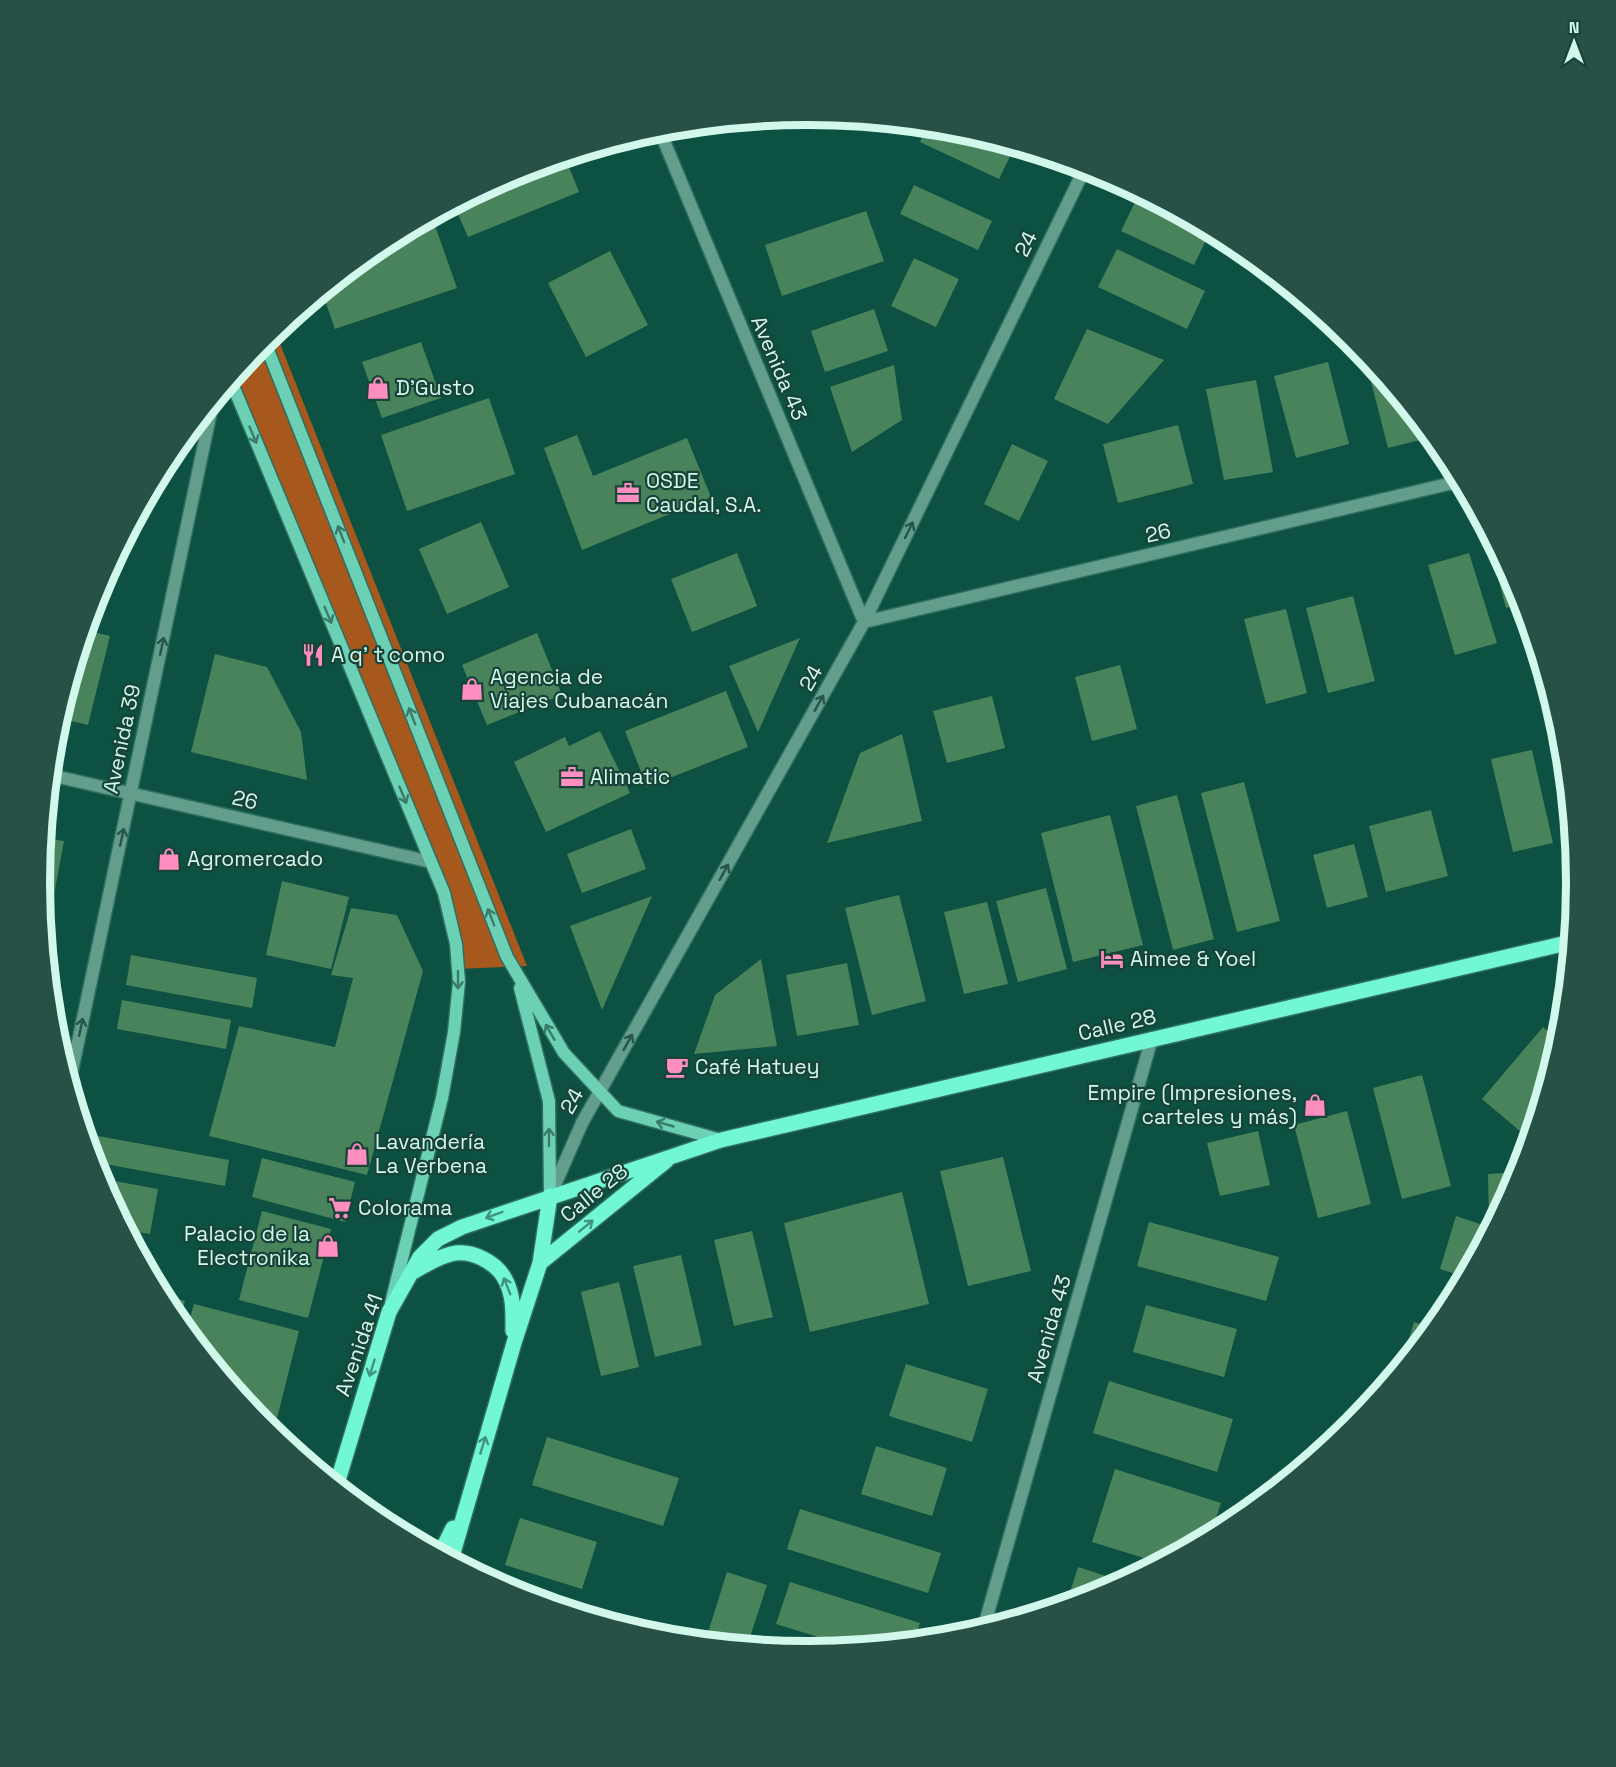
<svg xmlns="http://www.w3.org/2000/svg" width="1616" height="1767" viewBox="0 0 1616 1767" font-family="'Space Grotesk',sans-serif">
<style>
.green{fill:#a6581d}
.building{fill:#49835b}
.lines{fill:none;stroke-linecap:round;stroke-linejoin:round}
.minor-casing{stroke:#306f60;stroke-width:15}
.secondary-casing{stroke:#306f60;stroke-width:15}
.primary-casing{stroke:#306f60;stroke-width:18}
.minor{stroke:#639e8d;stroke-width:12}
.secondary{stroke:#6cd0b4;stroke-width:12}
.primary{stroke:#71f7d3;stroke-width:15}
.oneway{stroke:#3a7b6a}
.oneway2{stroke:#275549}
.oneway3{stroke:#40947e}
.labels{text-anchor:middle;stroke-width:4.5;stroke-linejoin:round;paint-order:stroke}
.street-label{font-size:21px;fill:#d2f8ec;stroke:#184338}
.poi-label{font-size:21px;fill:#d2f8ec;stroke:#184338;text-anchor:start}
.rim{fill:none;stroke:#d2f8ec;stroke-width:8}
</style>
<rect width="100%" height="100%" fill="#0c5141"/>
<path class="green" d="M275 331 527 966 458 969 444 893 235 376Z"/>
<path class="building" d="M927 126 958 129 1015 146 999 179 920 142Z
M565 157 579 192 468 237 454 205 514 173Z
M914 185 992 221 978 250 900 214Z
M1137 198 1210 232 1194 265 1121 231Z
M866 211 884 261 782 296 765 245Z
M432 217 457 288 335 329 322 292 381 244Z
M1117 249 1205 291 1187 329 1098 287Z
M610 251 648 325 586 357 548 283Z
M914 258 959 279 936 327 891 306Z
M874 309 888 351 825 372 811 331Z
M1087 329 1164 360 1108 424 1054 399Z
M421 342 441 398 382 418 362 362Z
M1364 354 1432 437 1388 448Z
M1328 362 1349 444 1296 458 1274 376Z
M894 365 902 420 852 452 830 387Z
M1256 380 1273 472 1224 480 1206 389Z
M489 398 515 474 407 511 381 435Z
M1178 425 1193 484 1118 503 1103 444Z
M577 435 593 476 687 438 711 497 582 550 544 448Z
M1012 444 1048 461 1019 521 984 504Z
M134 522 129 549 120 547Z
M481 522 509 587 447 614 419 549Z
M737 553 757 606 692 632 671 579Z
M1469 553 1497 643 1455 655 1428 565Z
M1499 554 1519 590 1523 604 1506 608 1492 555Z
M109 569 102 606 93 605 98 589Z
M1353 596 1375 681 1328 693 1306 608Z
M1286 609 1307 693 1266 704 1244 619Z
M85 630 110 636 88 725 59 718Z
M537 633 562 695 487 725 462 665Z
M800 638 758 732 729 666Z
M215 654 267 667 301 732 307 780 191 752Z
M1120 665 1137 729 1092 741 1075 677Z
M726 691 748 747 647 787 625 731Z
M992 696 1005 748 947 763 933 711Z
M1555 710 1562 734 1565 766 1551 711Z
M600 731 630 793 546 832 514 762 565 737 569 746Z
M902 734 922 821 827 843 860 753Z
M1532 750 1553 843 1513 852 1491 759Z
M1244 782 1280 921 1237 932 1201 793Z
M1177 795 1214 939 1173 950 1136 806Z
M1431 810 1448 876 1386 892 1369 826Z
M1110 815 1143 945 1073 962 1041 833Z
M631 829 646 869 582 893 567 854Z
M43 838 64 841 47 933H44L39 883Z
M1354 844 1368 897 1327 908 1313 855Z
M282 881 349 897 331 969 266 955Z
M1046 888 1067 969 1018 982 996 901Z
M899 895 926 1001 872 1015 845 908Z
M652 896 602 1010 570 926Z
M987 902 1008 984 964 994 944 912Z
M351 908 397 915 423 971 367 1175 209 1136 239 1026 335 1047 353 978 331 975Z
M131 955 257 978 252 1008 126 985Z
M761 959 777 1046 694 1054 715 995Z
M847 963 859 1025 797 1036 786 975Z
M122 1000 231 1020 226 1049 117 1029Z
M1543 1027 1560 1042 1533 1131 1527 1137 1482 1099Z
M1422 1075 1451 1186 1402 1199 1373 1088Z
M1347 1111 1371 1204 1318 1218 1294 1125Z
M1258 1131 1270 1185 1220 1196 1207 1143Z
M98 1136 229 1160 225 1186 94 1162Z
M1003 1157 1031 1271 968 1286 940 1171Z
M262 1158 355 1182 345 1222 252 1197Z
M1520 1172 1496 1220H1489L1488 1174Z
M98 1178 158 1189 150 1234 125 1230Z
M902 1192 929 1304 810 1332 784 1223Z
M262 1211 331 1229 308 1318 239 1300Z
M1456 1216 1492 1228 1465 1277 1440 1269Z
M1149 1222 1279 1257 1266 1301 1137 1266Z
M752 1231 773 1317 734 1326 714 1240Z
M681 1255 702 1345 655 1357 633 1266Z
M619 1282 639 1367 601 1376 581 1292Z
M160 1294 185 1301 179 1324 168 1310Z
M194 1304 299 1331 273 1434 186 1332Z
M1146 1305 1237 1329 1224 1377 1133 1352Z
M1414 1322 1433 1328 1399 1370Z
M906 1364 988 1389 972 1442 889 1416Z
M1109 1381 1233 1419 1217 1472 1093 1433Z
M547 1437 679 1478 663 1526 532 1485Z
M876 1446 947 1468 932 1516 861 1494Z
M1115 1469 1221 1503 1210 1536 1160 1563 1092 1542Z
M800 1509 941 1553 928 1593 787 1549Z
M520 1518 597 1542 582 1589 505 1565Z
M1078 1567 1124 1582 1102 1594 1066 1605Z
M727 1572 767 1585 747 1646 705 1642Z
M790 1582 920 1623 914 1642 854 1648 776 1624Z"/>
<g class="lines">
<g class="minor-casing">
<path id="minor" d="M659 129 864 622 1461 481
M50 775 431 862
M69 1085 213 402
M550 1196 582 1123 864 622 1085 168
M983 1630 1152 1038"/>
</g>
<g class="secondary-casing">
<path id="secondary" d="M264 340 507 957 564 1053 618 1111 721 1140
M231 381 444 893 456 944 459 982 454 1032 442 1098 391 1303
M520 988 549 1101 550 1196"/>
</g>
<g class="primary-casing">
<path id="primary" d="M540 1263 666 1161
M413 1272C425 1265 438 1257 451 1254 471 1249 497 1262 506 1281 514 1297 513 1314 513 1331
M336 1487 389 1312 420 1257 438 1239 462 1227 721 1140 1571 942
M440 1554 453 1528
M451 1560 514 1343 540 1263 550 1196"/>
</g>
<use href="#minor" class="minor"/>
<use href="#secondary" class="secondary"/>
<use href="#primary" class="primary"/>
</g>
<defs><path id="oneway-shaft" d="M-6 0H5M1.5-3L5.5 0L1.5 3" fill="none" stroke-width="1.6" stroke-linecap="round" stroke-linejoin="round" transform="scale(1.5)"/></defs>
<g class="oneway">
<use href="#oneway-shaft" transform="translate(253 435) rotate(67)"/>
<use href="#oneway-shaft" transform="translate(341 534) rotate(-111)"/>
<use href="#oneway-shaft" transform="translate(328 615) rotate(67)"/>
<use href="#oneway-shaft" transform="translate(412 716) rotate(-111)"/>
<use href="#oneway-shaft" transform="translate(403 795) rotate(67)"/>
<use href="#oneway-shaft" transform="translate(491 917) rotate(-111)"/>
<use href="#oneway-shaft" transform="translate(458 980) rotate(90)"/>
<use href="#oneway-shaft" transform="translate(550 1032) rotate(-120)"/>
<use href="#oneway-shaft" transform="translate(665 1124) rotate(-164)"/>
<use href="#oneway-shaft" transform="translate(549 1137) rotate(-90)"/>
</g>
<g class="oneway2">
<use href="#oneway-shaft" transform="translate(909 530) rotate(-64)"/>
<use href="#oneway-shaft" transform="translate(162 646) rotate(-78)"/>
<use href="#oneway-shaft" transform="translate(819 703) rotate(-61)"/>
<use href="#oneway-shaft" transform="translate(122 837) rotate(-78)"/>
<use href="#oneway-shaft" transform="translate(724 872) rotate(-61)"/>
<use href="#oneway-shaft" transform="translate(81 1027) rotate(-78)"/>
<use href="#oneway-shaft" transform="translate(628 1042) rotate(-61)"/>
</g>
<g class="oneway3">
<use href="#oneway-shaft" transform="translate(494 1215) rotate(160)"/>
<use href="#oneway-shaft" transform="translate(586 1226) rotate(-39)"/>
<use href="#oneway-shaft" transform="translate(507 1286) rotate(-112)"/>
<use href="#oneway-shaft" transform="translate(372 1368) rotate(107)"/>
<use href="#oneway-shaft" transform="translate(483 1445) rotate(-73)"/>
</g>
<defs>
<g id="shop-bare" transform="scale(1.8)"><path d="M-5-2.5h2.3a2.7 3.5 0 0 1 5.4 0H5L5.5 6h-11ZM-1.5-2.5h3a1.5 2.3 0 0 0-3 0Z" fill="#fd8ebf" stroke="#184338" stroke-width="2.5" paint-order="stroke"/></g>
<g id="office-bare" transform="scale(1.8)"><path d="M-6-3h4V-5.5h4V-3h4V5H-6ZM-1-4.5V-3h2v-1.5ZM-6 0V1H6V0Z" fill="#fd8ebf" stroke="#184338" stroke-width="2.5" paint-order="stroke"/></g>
<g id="restaurant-bare" transform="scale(1.8)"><path d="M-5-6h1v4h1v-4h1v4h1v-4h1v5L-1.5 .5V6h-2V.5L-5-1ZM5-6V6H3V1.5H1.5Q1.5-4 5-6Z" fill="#fd8ebf" stroke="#184338" stroke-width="2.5" paint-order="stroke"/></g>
<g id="hotel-bare" transform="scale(1.8)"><path d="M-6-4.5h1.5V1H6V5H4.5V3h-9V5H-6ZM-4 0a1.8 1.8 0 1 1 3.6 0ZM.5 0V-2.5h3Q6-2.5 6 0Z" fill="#fd8ebf" stroke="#184338" stroke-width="2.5" paint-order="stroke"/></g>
<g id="cafe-bare" transform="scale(1.8)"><path d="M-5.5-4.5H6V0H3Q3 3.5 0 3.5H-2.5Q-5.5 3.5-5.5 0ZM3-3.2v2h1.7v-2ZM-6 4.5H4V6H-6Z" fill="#fd8ebf" stroke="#184338" stroke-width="2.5" paint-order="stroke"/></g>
<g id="supermarket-bare" transform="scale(1.8)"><path d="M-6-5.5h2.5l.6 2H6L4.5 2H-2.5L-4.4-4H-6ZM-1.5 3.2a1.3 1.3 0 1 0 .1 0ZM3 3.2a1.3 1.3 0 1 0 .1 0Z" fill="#fd8ebf" stroke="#184338" stroke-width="2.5" paint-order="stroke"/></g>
</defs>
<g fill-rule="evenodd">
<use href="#shop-bare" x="378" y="388"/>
<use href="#office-bare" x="628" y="493"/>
<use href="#restaurant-bare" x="313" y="655"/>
<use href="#shop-bare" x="472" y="689"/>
<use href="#office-bare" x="572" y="777"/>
<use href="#shop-bare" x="169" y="859"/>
<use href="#hotel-bare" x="1112" y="959"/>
<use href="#cafe-bare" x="677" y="1067"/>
<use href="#shop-bare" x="1315" y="1105"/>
<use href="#shop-bare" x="357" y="1154"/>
<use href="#supermarket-bare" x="340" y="1208"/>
<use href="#shop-bare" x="328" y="1246"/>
</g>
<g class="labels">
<g class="street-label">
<text transform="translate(1026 244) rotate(-64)" y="7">24</text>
<text transform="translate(779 368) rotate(67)" y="7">Avenida 43</text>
<text transform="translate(1158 533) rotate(-13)" y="7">26</text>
<text transform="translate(811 678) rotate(-61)" y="7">24</text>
<text transform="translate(122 739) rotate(-78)" y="7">Avenida 39</text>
<text transform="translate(245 800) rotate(13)" y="7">26</text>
<text transform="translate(1117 1025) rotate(-13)" y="7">Calle 28</text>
<text transform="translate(572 1101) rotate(-61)" y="7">24</text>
<text transform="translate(594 1193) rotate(-39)" y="7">Calle 28</text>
<text transform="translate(1049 1329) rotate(-74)" y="7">Avenida 43</text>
<text transform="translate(359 1345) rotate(-71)" y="7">Avenida 41</text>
</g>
<g class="poi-label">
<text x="396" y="395">D'Gusto</text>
<text x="646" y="488">OSDE<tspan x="646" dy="24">Caudal, S.A.</tspan></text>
<text x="331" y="662">A q' t como</text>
<text x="490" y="684">Agencia de<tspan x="490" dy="24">Viajes Cubanacán</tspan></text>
<text x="590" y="784">Alimatic</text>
<text x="187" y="866">Agromercado</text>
<text x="1130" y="966">Aimee &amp; Yoel</text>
<text x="695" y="1074">Café Hatuey</text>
<text x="1297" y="1100" text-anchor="end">Empire (Impresiones,<tspan x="1297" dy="24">carteles y más)</tspan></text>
<text x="375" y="1149">Lavandería<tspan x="375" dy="24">La Verbena</tspan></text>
<text x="358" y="1215">Colorama</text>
<text x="310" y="1241" text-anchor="end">Palacio de la<tspan x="310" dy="24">Electronika</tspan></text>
</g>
</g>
<path d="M0 0H1616V1767H0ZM50 883a758 758 0 1 1 1516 0a758 758 0 1 1-1516 0Z" fill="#275146" fill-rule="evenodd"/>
<path class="rim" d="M50 883a758 758 0 1 1 1516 0a758 758 0 1 1-1516 0Z"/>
<g transform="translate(1574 42)" stroke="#184338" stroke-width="4.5" paint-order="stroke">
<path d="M0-4.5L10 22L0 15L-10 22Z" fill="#d2f8ec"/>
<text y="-9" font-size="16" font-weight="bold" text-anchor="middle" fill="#d2f8ec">N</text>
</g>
</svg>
